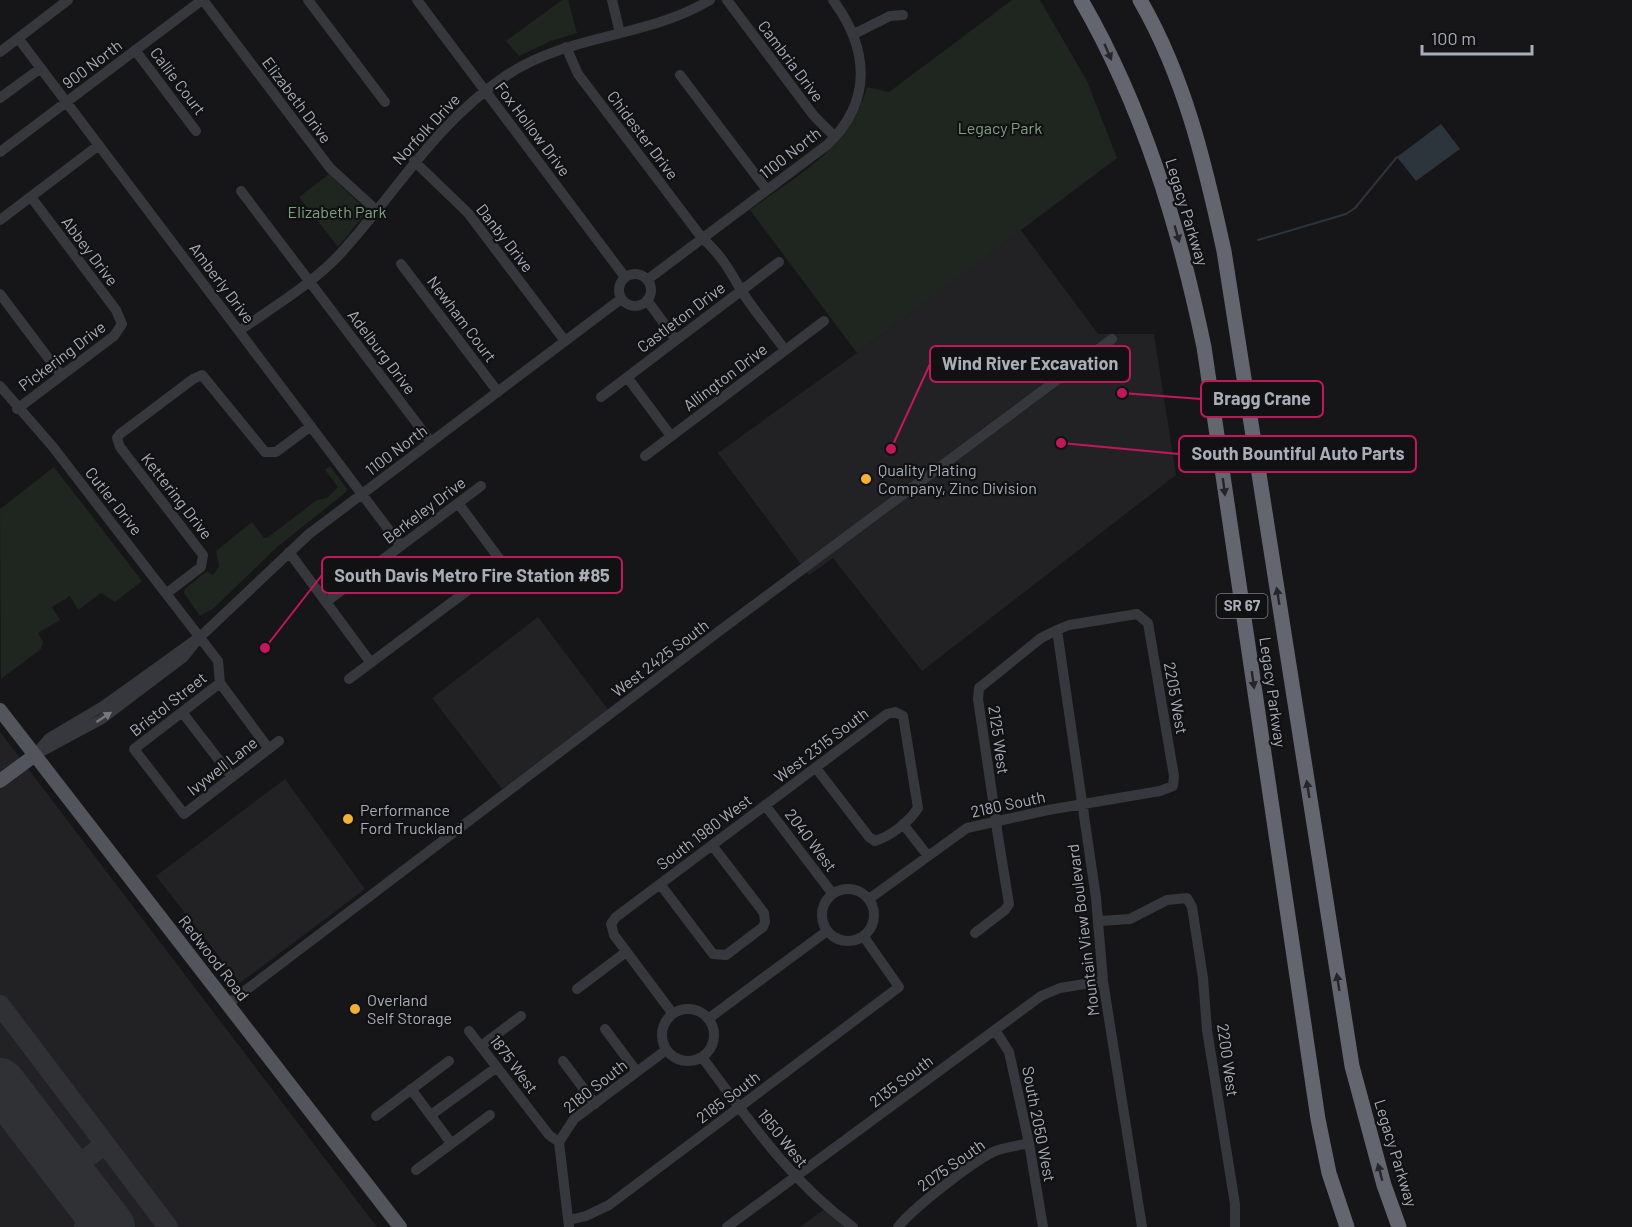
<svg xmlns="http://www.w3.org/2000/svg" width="1632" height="1227" viewBox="0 0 1632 1227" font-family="Barlow,sans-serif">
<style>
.built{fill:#222225}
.green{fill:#1e261f}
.water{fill:#2c353c}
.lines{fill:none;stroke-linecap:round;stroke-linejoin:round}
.stream{stroke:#2c353c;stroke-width:2}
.taxiway{stroke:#303135;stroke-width:20}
.runway{stroke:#303135;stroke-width:50}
.minor{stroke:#37383d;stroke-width:10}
.major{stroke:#53555c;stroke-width:14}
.highway{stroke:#63666e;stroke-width:15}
.oneway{fill:#26262a}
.oneway2{fill:#757881}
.poi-dot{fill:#f2b134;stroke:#111113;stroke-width:2}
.labels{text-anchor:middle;stroke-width:4.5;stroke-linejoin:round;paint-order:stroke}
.shield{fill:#111113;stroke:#7b7e86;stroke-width:1.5}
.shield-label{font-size:15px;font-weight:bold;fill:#a8adb8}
.street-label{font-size:16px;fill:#a8adb8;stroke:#111113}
.park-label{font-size:16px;fill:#7fa381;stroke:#111113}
.poi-label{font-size:16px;fill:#a8adb8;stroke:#111113;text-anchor:start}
.leader{fill:none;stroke:#c2185b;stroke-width:2}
.callout-dot{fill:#c2185b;stroke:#111113;stroke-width:2}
.callout{fill:#111113;stroke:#c2185b;stroke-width:2}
.callout-label{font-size:18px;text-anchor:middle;font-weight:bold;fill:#a8adb8}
</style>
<rect width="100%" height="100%" fill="#161618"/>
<path class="built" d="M1020 229 1098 334H1154L1176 475 922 671 833 558 809 575 718 453 857 353Z
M538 617 609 711 502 789 432 698Z
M0 732 20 758 377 1227H0Z
M285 779 365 889 240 983 156 876Z
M823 1210 845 1227H800Z"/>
<path class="green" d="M562 0H568L577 33 551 41 519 56 506 41Z
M1012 0H1040L1087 81 1117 158 857 353 750 210C797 175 851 148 867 87L889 92Z
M329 174 365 209V214L338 247 299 197Z
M330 466 347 489 346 492 276 548 214 608 200 616 184 593 185 589 207 571 213 575 219 566 216 551 252 522 264 538H267L317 500 327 498 338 487 325 470Z
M54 467 142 581 115 602 101 593 78 610 70 596 52 607 60 620 38 633 43 642 41 649 1 679 0 509Z"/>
<path class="water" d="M1441 124 1460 149 1416 181 1397 157Z"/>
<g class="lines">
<path class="stream" d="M1258 240 1346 214 1355 208 1397 157"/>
<path class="taxiway" d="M0 1005 168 1227
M58 1159C75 1171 87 1158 101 1147L102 1140
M84 1227 94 1217 91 1203"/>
<path class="runway" d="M0 1083 110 1227"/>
<path class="minor" d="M203 0 330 168 376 210
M308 0 385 102
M417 0 625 277
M612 0 620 33
M727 0 814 116 835 137
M854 34 890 16 903 15
M18 38 401 546
M566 47 578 74 702 238C720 253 730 271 741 290 754 311 771 330 785 350
M135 50 196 131
M0 52 68 0
M680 75 767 190
M0 98 41 68
M0 152 202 0
M414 161 468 213 565 341
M241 191 431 442
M0 220 99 145
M401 264 498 392
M619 290a16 16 0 1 1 32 0a16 16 0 1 1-32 0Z
M647 280 827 145C873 101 869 49 833 0
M0 294 61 375
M647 300 676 340
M239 331C273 307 312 284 340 254 398 191 433 125 507 75 568 34 647 38 710 0
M627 377 671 436
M0 386 53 447 218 661 220 683 269 749
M601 397 779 262
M17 409 114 336 122 324 116 310 31 197
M645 456 824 321
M458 503 521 588
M289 552 371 663
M167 593 201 567 203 555 120 447 117 438 120 434 193 379 202 375 265 452H276L311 426
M326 602 481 486
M1057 630 1096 898 1103 981 1142 1227
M349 679 503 564
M220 683 134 749 184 814 279 741
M182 712 232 777
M37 752 49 738 103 706 195 640
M35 755 102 719 184 657 200 637 309 534 621 299
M765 805 832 893
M903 824 928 856
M660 884 713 954 726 955 763 927 765 922 764 913 712 845
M822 915a26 26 0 1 1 52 0a26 26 0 1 1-52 0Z
M869 899 967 828 1048 810 1160 791 1173 786 1174 776 1148 623 1137 614 1069 625 1057 630 1041 638 979 688 978 699 995 814 997 830 1009 904 1005 910 975 933
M1099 921 1130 919 1167 900 1187 898 1192 907 1203 978 1207 1030 1235 1204V1227
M577 989 626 952
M229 1003 722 629 1112 339
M662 1035a26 26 0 1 1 52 0a26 26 0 1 1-52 0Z
M673 1014 614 935 611 924 616 917 887 714 895 712 903 716 918 808C909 822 891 836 875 841L869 837 816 768
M708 1019 827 931
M605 1029 637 1072
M995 1030 1009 1052 1029 1143 1043 1227
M469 1031 549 1135 559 1142
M481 1046 521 1016
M702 1057C748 1119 790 1181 853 1227
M563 1061 595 1104
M411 1089 451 1143
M431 1115 497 1067
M376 1116 449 1061
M416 1170 490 1115
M569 1220 586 1216 609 1205 899 987 864 937
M569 1227 559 1142 574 1119 666 1050
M727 1227 1041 996 1060 988 1103 981
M898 1227C913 1208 971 1163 993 1152 1004 1147 1017 1146 1029 1143"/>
<path class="major" d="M0 710 400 1227
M0 781 35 755"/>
<path class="highway" d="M1081 0C1143 107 1179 227 1204 347L1318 1119 1329 1173 1347 1227
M1140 0C1185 78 1205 164 1224 251L1352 1066 1384 1185 1399 1227"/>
</g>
<defs><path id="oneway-solid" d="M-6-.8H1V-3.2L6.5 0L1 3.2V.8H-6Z" transform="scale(1.5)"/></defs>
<g class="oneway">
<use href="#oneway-solid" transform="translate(1108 52) rotate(66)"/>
<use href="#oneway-solid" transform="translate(1177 234) rotate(74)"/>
<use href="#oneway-solid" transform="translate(1224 487) rotate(82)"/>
<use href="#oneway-solid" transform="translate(1278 596) rotate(-99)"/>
<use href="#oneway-solid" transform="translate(1253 680) rotate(82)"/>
<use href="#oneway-solid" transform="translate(1308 789) rotate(-99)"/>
<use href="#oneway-solid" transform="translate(1338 982) rotate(-99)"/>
<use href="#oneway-solid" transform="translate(1380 1172) rotate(-105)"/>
</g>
<use class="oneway2" href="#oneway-solid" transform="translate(104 717) rotate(-33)"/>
<g class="poi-dot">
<circle cx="866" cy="479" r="6"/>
<circle cx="348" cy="819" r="6"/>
<circle cx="355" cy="1009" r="6"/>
</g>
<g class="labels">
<rect class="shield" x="1216.5" y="594" width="51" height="24" rx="4.5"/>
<g class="shield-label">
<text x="1242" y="611">SR 67</text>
</g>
<g class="street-label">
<text transform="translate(791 61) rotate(53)" y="6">Cambria Drive</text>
<text transform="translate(92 64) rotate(-37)" y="6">900 North</text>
<text transform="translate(178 81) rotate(53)" y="6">Callie Court</text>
<text transform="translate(297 100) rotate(53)" y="6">Elizabeth Drive</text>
<text transform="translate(426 129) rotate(-47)" y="6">Norfolk Drive</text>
<text transform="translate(533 129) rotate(53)" y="6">Fox Hollow Drive</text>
<text transform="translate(643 135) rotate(53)" y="6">Chidester Drive</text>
<text transform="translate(790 153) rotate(-38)" y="6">1100 North</text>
<text transform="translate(1187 212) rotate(73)" y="6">Legacy Parkway</text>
<text transform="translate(505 238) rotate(52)" y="6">Danby Drive</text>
<text transform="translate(90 251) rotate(53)" y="6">Abbey Drive</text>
<text transform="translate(222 283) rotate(53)" y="6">Amberly Drive</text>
<text transform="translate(681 317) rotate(-37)" y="6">Castleton Drive</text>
<text transform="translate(462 319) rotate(53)" y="6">Newham Court</text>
<text transform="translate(382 352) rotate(53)" y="6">Adelburg Drive</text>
<text transform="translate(62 356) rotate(-37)" y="6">Pickering Drive</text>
<text transform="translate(725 377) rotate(-37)" y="6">Allington Drive</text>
<text transform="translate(396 450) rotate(-37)" y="6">1100 North</text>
<text transform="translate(177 496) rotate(52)" y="6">Kettering Drive</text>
<text transform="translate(114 501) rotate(52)" y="6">Cutler Drive</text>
<text transform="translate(424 510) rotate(-37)" y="6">Berkeley Drive</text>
<text transform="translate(660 658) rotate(-37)" y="6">West 2425 South</text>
<text transform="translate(1273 692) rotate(82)" y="6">Legacy Parkway</text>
<text transform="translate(1176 698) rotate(80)" y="6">2205 West</text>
<text transform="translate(168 704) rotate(-38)" y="6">Bristol Street</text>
<text transform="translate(999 740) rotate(82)" y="6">2125 West</text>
<text transform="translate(821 745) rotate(-37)" y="6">West 2315 South</text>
<text transform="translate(222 766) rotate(-38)" y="6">Ivywell Lane</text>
<text transform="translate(1008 804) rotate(-12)" y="6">2180 South</text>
<text transform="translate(704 832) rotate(-37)" y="6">South 1980 West</text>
<text transform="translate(811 840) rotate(53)" y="6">2040 West</text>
<text transform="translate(1083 930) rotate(-97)" y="6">Mountain View Boulevard</text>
<text transform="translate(214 958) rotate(52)" y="6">Redwood Road</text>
<text transform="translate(1228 1060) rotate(82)" y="6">2200 West</text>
<text transform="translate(514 1064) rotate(53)" y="6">1875 West</text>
<text transform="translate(901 1081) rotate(-37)" y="6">2135 South</text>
<text transform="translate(595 1086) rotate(-38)" y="6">2180 South</text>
<text transform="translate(728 1097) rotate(-37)" y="6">2185 South</text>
<text transform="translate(1039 1124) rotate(79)" y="6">South 2050 West</text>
<text transform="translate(783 1138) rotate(51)" y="6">1950 West</text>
<text transform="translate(1396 1153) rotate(73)" y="6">Legacy Parkway</text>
<text transform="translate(951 1165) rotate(-35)" y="6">2075 South</text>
</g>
<g class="park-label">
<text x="1000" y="134">Legacy Park</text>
<text x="337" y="218">Elizabeth Park</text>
</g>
<g class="poi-label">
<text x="878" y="476">Quality Plating<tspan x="878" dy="18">Company, Zinc Division</tspan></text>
<text x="360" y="816">Performance<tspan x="360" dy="18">Ford Truckland</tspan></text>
<text x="367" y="1006">Overland<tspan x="367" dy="18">Self Storage</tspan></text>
</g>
</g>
<path class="leader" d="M891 449L930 364M1122 393L1201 399M1061 443L1179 454M265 648L322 575"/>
<g class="callout-dot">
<circle cx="891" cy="449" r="6"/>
<circle cx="1122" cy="393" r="6"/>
<circle cx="1061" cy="443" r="6"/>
<circle cx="265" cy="648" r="6"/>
</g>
<g class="callout">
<rect x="930" y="346" width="200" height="36" rx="6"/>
<rect x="1201" y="381" width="122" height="36" rx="6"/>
<rect x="1179" y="436" width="237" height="36" rx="6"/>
<rect x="322" y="557" width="300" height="36" rx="6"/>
</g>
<g class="callout-label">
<text x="1030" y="370">Wind River Excavation</text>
<text x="1262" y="405">Bragg Crane</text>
<text x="1298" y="460">South Bountiful Auto Parts</text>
<text x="472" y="582">South Davis Metro Fire Station #85</text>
</g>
<path d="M1422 45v9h110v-9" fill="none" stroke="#a8adb8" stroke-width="3"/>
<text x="1431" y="45" font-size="18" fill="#a8adb8" stroke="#111113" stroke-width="4.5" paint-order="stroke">100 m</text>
</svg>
